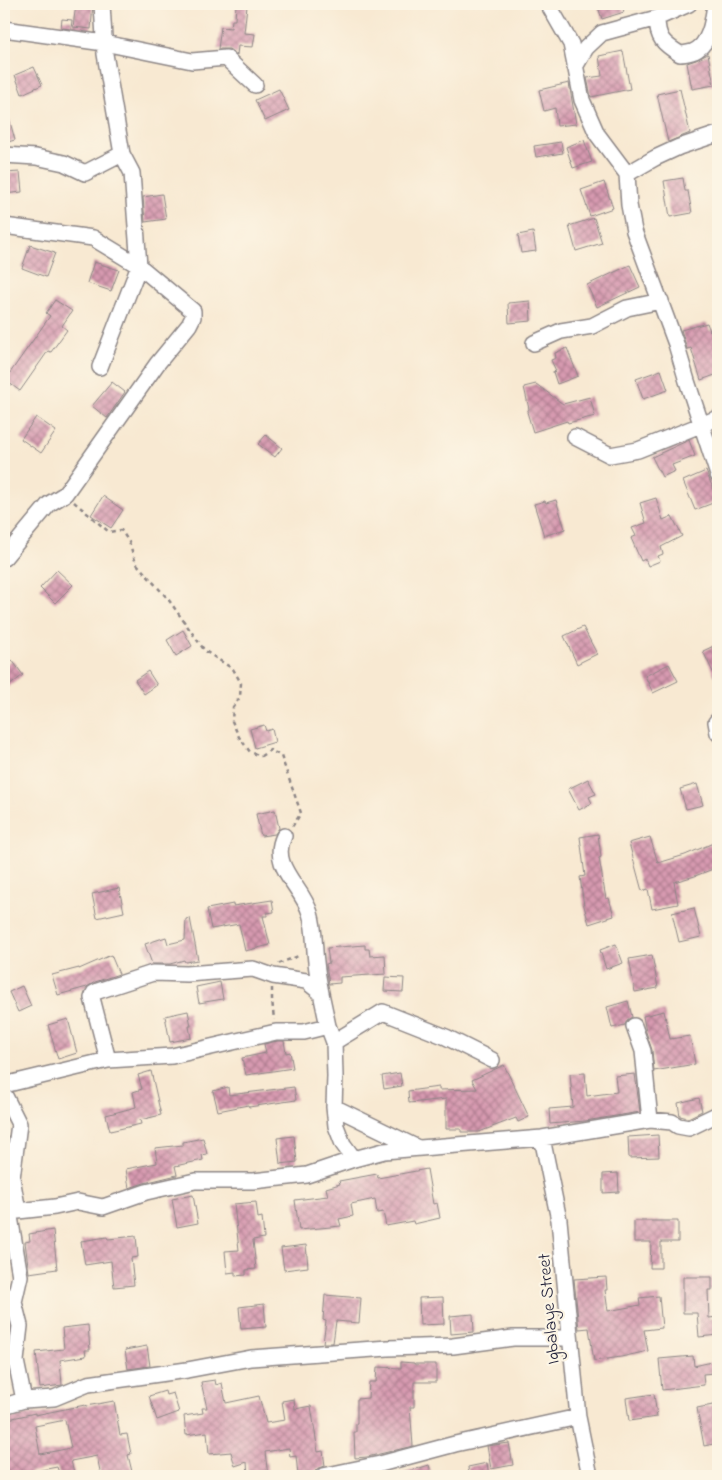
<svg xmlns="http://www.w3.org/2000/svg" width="722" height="1480" viewBox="0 0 722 1480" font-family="'Indie Flower',sans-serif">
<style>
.building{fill:url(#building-cross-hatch);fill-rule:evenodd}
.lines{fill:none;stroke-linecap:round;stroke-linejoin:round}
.minor-casing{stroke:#8d8686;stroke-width:18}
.path{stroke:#8d8686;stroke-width:2.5;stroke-dasharray:4 4;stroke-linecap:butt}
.minor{stroke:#fff;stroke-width:15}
.labels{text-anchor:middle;stroke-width:4.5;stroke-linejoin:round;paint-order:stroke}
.street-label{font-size:18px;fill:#22223b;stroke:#fcf5e5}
</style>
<defs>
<pattern id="building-cross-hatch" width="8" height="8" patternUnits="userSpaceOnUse" patternTransform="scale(1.25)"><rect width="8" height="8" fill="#d79ab0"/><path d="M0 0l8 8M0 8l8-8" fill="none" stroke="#ae7d90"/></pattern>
</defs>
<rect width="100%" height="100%" fill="#fcf5e5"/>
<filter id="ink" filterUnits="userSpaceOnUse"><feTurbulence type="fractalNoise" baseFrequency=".02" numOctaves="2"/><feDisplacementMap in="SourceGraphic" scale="10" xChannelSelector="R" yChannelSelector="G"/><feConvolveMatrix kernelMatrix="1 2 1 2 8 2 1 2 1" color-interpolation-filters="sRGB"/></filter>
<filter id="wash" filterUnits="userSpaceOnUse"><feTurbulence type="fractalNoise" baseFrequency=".0096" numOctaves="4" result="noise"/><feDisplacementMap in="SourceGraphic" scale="20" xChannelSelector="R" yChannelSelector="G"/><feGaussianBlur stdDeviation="1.12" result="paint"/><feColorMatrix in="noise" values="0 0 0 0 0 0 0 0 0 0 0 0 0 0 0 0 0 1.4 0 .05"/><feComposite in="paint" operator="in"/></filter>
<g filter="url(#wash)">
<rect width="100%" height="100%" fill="#f8e9d2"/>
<g id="blocks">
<path class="building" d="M76 4H93L91 29 73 27Z
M236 4 247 6 244 33 255 34 253 47 238 46 237 55 229 49H218L221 27 231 28 232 20H235Z
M597 4H622L624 12 602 19Z
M62 19 72 20 71 29 61 28Z
M623 51 630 89 591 97 587 78 602 76 599 56Z
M708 54 714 85 692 89 687 63 696 60Z
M34 67 42 85 22 94 15 75Z
M569 83 576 124 557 126 555 108 544 111 539 90Z
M279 89 289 110 265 121 255 100Z
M680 89 690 133 668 142 657 94Z
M4 111H7L15 140 4 143Z
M584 140 592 162 573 168 566 147Z
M561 142 563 153 536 157 534 146Z
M20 172 22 192 4 194V173Z
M683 178 685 191H688L692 213 670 217 664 181Z
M604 182 613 208 590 216 581 190Z
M162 194 166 219 145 222 143 197Z
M594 218 602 243 576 251 569 226Z
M533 232 536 251 521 253 518 235Z
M30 245 55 253 46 277 22 268Z
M94 262 119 270 111 291 87 283Z
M630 265 640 287 597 307 587 285Z
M55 300 72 311 62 326 67 330 51 352 48 351 20 391 5 380 50 316 46 313Z
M530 301 531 321 509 323 508 303Z
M707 323 710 331 718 327V374L701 380 691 348 687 349 681 330Z
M567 348 578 376 557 384 553 372 556 371 551 360 556 358 555 353Z
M661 370 668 390 643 399 636 379Z
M112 382 125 392 107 418 92 406Z
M536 384 563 404 590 397 595 416 568 423 567 421 533 432 527 412 529 409 524 387Z
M36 417 56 431 41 453 21 439Z
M266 435 282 448 275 457 258 444Z
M689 440 695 456 672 465 675 471 662 477 652 457Z
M706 471 718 501 695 510 683 481Z
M103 496 123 510 111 528 91 515Z
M656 498 663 520 672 516 682 536 661 547 663 554 658 556 660 561 648 566 645 559 641 561 631 538 636 536 632 528 646 523 640 503Z
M556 500 565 529 544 536 534 504 545 501 546 503Z
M57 570 73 585 55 603 40 588Z
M583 627 597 654 577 664 564 636Z
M183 630 192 646 176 656 167 640Z
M718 644V683L703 651Z
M12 660 23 675 4 690V666Z
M669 664 678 681 653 693 645 676Z
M148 671 157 685 144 694 135 680Z
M264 725 266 731 272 729 275 742 255 748 250 729Z
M588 779 596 794 589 797 592 803 579 810 568 789Z
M697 784 703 805 686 809 680 789Z
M275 810 279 828 275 834 261 836 256 814Z
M598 834 601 857 599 858 606 899 609 898 614 916 589 924 584 906 580 877 585 876 580 837Z
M650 837 658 863 685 855 718 841V867L695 876 674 882 678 904 652 909 648 889 642 891 629 843Z
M119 888 124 912 97 918 92 894Z
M272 900 274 912 267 913V916H263L270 945 245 951 239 924 211 929 207 909 233 904V906Z
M694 908 701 937 679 942 672 913Z
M190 918 198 960 185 962 184 960 170 964H152L145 944 166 937 168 944 185 940 186 919Z
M616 944 623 963 606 969 600 950Z
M365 945V949H369L370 956 385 955 386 974 340 977V983L329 984 326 964 329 963 327 948Z
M111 955 119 974 95 982 87 987 58 995 52 975 79 968V969Z
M652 955 658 988 635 992 629 959Z
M385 977 404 978 403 992 384 991Z
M220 982 223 999 199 1003 196 987Z
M22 986 31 1006 18 1012 9 992Z
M628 1001 632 1017 627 1020 625 1025 612 1028 607 1007Z
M188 1011 191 1026H189L191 1038 170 1042 165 1016Z
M664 1011 670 1039 690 1036 695 1064 654 1071 652 1050 646 1032 643 1016Z
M68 1019 77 1053 58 1059 48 1025Z
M277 1041H284L286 1053 290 1052 293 1068 246 1075 242 1058 266 1053 264 1044Z
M504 1065 529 1117 518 1122 516 1118 479 1132H461V1129H446V1099L409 1103 408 1091 439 1087V1090L477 1089 472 1080Z
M151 1071 161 1115 140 1120 141 1124 110 1131 106 1115 136 1107 133 1092 142 1089 138 1075Z
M400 1073 402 1086 384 1089 382 1076Z
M585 1073 587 1096 617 1092 615 1076 635 1074 640 1112 585 1121 550 1124 549 1109 573 1107 570 1074Z
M228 1087 229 1095 294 1087 296 1100 249 1107 248 1105 218 1111 213 1091Z
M699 1098 702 1111 688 1118 680 1116 678 1103Z
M658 1135 659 1157 629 1158 628 1137Z
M294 1136 297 1162 280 1164 277 1138Z
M203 1138 207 1154 202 1155 203 1160 175 1166 177 1175 144 1183 129 1188 126 1169 157 1163 155 1148 183 1145V1142Z
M427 1169 433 1204 437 1203 440 1218 414 1224 413 1221 386 1226 383 1212 377 1213 375 1199 351 1204 353 1216 339 1219 341 1226 299 1230 295 1200 328 1196 326 1188 340 1184 339 1181 377 1174 378 1178Z
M618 1173 619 1192 603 1193V1174Z
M193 1195 198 1223 177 1227 172 1199Z
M256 1202 258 1218 262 1217 264 1238 253 1240 256 1269 246 1270V1275L235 1276V1272L227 1273 225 1251 239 1250 234 1204Z
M634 1221H678V1242H661V1268H650L651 1242H634Z
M53 1230 57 1269 29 1273 25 1242 30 1241 29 1234Z
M136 1236 138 1257 131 1258 134 1285 114 1287 111 1261 85 1265 81 1241 107 1237 108 1239Z
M306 1245 308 1267 284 1270 281 1248Z
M606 1277 607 1290H605L608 1311 640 1305 639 1298 659 1296 662 1328 644 1330 648 1351 621 1357 594 1361 589 1328 579 1329 574 1279Z
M683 1277H712V1290H708L709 1318 718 1317V1335L699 1337 697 1313H683Z
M325 1295 361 1298 359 1323 336 1321 333 1343H323L326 1321 323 1320Z
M443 1297 444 1324 420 1325 419 1298Z
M5 1300 10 1327V1334L4 1336V1301Z
M264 1304 266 1327 241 1329 239 1307Z
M473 1314 474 1332 451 1334 450 1316Z
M88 1325 90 1350H85L86 1356 60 1360 62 1385 40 1388 36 1352 64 1349 62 1328Z
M147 1346 150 1366 128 1369 125 1350Z
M693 1356 694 1366 712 1362 714 1373 703 1374 704 1385 662 1390 659 1359Z
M401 1362 414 1363V1364H436V1382H414V1407H410L413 1446 367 1457 355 1458 354 1432H356V1423H357V1399L368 1398 369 1382H376L377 1367 401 1368Z
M215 1380 216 1385 222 1383 226 1403 259 1396 266 1423 285 1420 282 1401 294 1399 295 1409 311 1406 318 1452 323 1451 325 1466 317 1469 314 1473 298 1475 296 1456 290 1457 289 1448 265 1452 268 1476H248L247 1462 235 1466 231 1452 209 1454 207 1432 186 1435 184 1416 203 1413 202 1408H207L201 1382Z
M165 1391 166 1395 173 1393 179 1412 157 1420 149 1396Z
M654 1394 657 1417 629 1421 626 1398Z
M114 1401 120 1435 127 1434 131 1454 128 1455 133 1476H101L97 1456 71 1461 75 1476H60L57 1467 31 1472 32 1476H4V1420L35 1413V1415L85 1405 86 1406ZM65 1420 71 1448 40 1454 35 1426Z
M718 1404V1443L704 1446 697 1408Z
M509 1443 513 1465 491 1469 487 1446Z
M487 1463 489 1476H469L468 1467Z
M429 1465 432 1476H401V1474Z"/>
</g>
</g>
<g filter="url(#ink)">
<use href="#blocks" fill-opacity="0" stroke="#8d8686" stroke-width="1"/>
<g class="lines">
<g class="minor-casing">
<path id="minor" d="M548 4 571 44 582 100 597 134 627 174 629 205 634 231 676 344 687 381 718 475
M689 4 657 18C657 39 664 44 680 54 684 54 688 53 692 52 710 46 713 20 715 4
M4 29 104 43 192 61 226 58 255 85
M575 67 586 48 602 33 657 18
M4 155 36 157 64 163 85 173 122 154
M627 174 655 158 679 147 718 134
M4 226 93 238 139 266 100 367
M534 343 561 331 592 326 627 308 661 301
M575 437 610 455 638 450 718 418
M4 558 49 504 65 494 157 364 189 325 193 317V311L139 266 132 173 122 154 105 54 102 4
M718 720 716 722 718 733
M284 836C269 866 302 886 310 913 315 929 314 946 316 962 317 973 319 983 321 993
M634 1026 643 1051 650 1120
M334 1042 383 1012 446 1037 492 1060
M108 1060 92 998 94 993 98 991 153 973 187 974 253 969 273 976 306 981 321 993 328 1026 334 1042 335 1076 334 1107 336 1126 343 1144 354 1159
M4 1085 108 1060 172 1056 276 1032H304L328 1026
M4 1094 19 1124 12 1178 18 1211
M334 1107 418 1148
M542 1138 559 1220 578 1417 590 1476
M4 1211H18L55 1207 78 1202 103 1207 146 1192 195 1181H253L307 1175 354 1159 384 1151 542 1138 650 1120 672 1122 678 1126 689 1128 718 1114
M9 1211 20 1276 14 1302 20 1326 16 1361 24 1400
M4 1406 24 1400 54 1398 88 1384 187 1370 251 1358 388 1348 453 1346 513 1338H569
M323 1476 380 1464 455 1444 578 1417"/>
</g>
<path class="path" d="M74 502 109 532 121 530 129 542 136 563 168 599 205 651 233 669 241 683 240 697 233 707 232 721 239 737 250 752 261 756 270 750 281 756 301 813 292 827
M279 964 280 963 301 955
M272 988V999L274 1020"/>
<use href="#minor" class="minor"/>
</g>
</g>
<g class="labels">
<g class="street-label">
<text transform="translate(548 1309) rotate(-95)" y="6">Igbalaye Street</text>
</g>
</g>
<rect width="722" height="1480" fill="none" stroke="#fcf5e5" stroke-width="20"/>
</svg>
